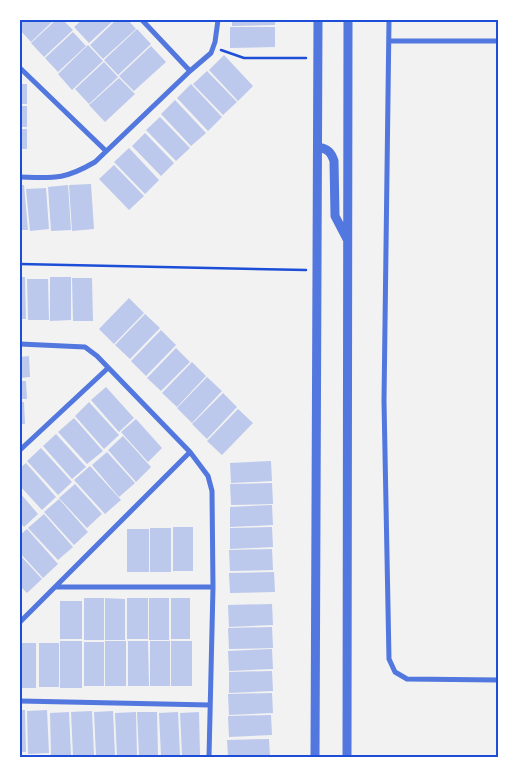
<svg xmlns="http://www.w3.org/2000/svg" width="518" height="777" viewBox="0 0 518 777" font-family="Signika,sans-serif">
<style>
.building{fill:#bdc9ec}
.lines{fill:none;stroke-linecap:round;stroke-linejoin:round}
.path{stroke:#1d4ed8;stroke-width:2.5}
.minor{stroke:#5277de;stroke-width:5}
.tertiary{stroke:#5277de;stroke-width:9}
.neatline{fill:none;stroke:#1d4ed8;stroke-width:2}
</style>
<rect width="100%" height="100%" fill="#f2f2f2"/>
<path class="building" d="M20 20H54L31 42 20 30Z
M56 20H63L73 30 44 57 31 43Z
M82 20H114L89 43 74 27Z
M116 20H128L136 29 103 59 90 45Z
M232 20H275V25L232 26Z
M230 27H275V47L230 48Z
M137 29 151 44 118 75 104 60Z
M73 32 86 46 58 72 45 58Z
M88 45 103 61 72 90 58 74Z
M151 46 166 62 134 91 119 76Z
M224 55 253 86 238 101 209 70Z
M104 62 118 77 89 104 75 89Z
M207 71 237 102 223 115 193 84Z
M119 78 135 94 105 122 89 105Z
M20 84H27V104H20Z
M191 84 222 117 208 131 177 98Z
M175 100 206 133 191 146 161 114Z
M20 106H27V127H20Z
M160 117 190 148 176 161 146 130Z
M20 129H27V149H20Z
M145 133 174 163 161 176 132 146Z
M129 148 159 180 145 194 114 162Z
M114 165 144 196 129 210 99 179Z
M91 184 94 229 72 231 69 185Z
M20 185H24L28 230H20Z
M68 185 71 230 51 231 48 187Z
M46 188 49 229 30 231 26 189Z
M20 277H25L26 319H20Z
M50 277H71V320L50 321Z
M72 278H92L93 321H73Z
M27 279H48L49 320H28Z
M129 298 144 313 114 344 99 329Z
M145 314 160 328 130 359 115 345Z
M161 330 176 345 146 376 131 361Z
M176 348 190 362 161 391 147 378Z
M29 356 30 377 20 378V357Z
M192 362 206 376 177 407 162 393Z
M207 377 222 391 192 423 177 408Z
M20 381H26L27 399H20Z
M106 387 134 418 119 432 91 400Z
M223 393 237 407 207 439 192 424Z
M20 402H24L25 424H20Z
M89 402 119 435 104 449 75 416Z
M238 409 253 423 222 455 207 441Z
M74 418 103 451 87 464 58 432Z
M136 419 162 448 148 462 121 432Z
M56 434 86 467 72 479 43 446Z
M123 436 151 467 136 482 108 450Z
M41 448 72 482 58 495 27 461Z
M107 452 135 483 119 497 92 465Z
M271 461 272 481 231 483 230 463Z
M26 463 56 497 42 510 20 486V468Z
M90 466 121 500 105 514 74 480Z
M272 483 273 504 231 505 230 484Z
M75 484 102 514 87 528 59 498Z
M20 493 38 514 24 527 20 522Z
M59 499 88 532 74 545 44 512Z
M272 505 273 525 230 527V507Z
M44 514 73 547 58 560 28 528Z
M173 527H193V571H173Z
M272 527 273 547 230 549V528Z
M150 528H171V572H150Z
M27 529 58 564 43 578 20 553V535Z
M127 529H149V572H127Z
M272 549 273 570 230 571 229 550Z
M20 555 42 579 27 593 20 586Z
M274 572 275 592 230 593 229 573Z
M84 598H104V640H84Z
M105 598 125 599V640H105Z
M127 598H148V639H127Z
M149 598H169V640H149Z
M171 598H190V639H171Z
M60 601H82V639H60Z
M272 604 273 625 229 627 228 605Z
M272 627 273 648 229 649 228 628Z
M60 641H82V688H60Z
M105 641H126V686H105Z
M128 641H148L149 686H128Z
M150 641H170V686H150Z
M171 641H192V686H171Z
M84 642H104V686H84Z
M20 643H36V688H20Z
M39 643H59V687H39Z
M272 649 273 669 229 671 228 651Z
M272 671 273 691 229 693V672Z
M272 693 273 713 229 715 228 694Z
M20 710H25L26 752H20Z
M47 710 49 753 28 754 27 711Z
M92 711 94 755 73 756 71 712Z
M113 711 115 755 96 756 94 712Z
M69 712 71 755H51L50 713Z
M136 712 137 756 117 757 115 713Z
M137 712H157L158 755 139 756Z
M178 712 180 755 161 756 159 713Z
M199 712 200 755H182L180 713Z
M271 715 272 735 229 737 228 716Z
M269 739 270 757H228L227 740Z"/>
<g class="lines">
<path class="path" d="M221 50 244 58H306
M20 264 306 270"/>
<path class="minor" d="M142 20 190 71
M389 20 384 401 389 659 395 672 407 679 498 680
M389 41H498
M20 68 106 151
M20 177C54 178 64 180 95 162L190 71 211 53 215 42 218 20
M20 344 85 347 97 356 190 452 208 476 212 491 213 587 209 757
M20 450 108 368
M56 587H213
M20 622 190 452
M20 701 210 705"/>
<path class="tertiary" d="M318 147C328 149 331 152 334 161L335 216 347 239
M315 757 318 20
M347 757 348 20"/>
</g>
<rect width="518" height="777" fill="none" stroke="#ffffff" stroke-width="42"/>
<rect x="21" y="21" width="476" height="735" class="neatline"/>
</svg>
